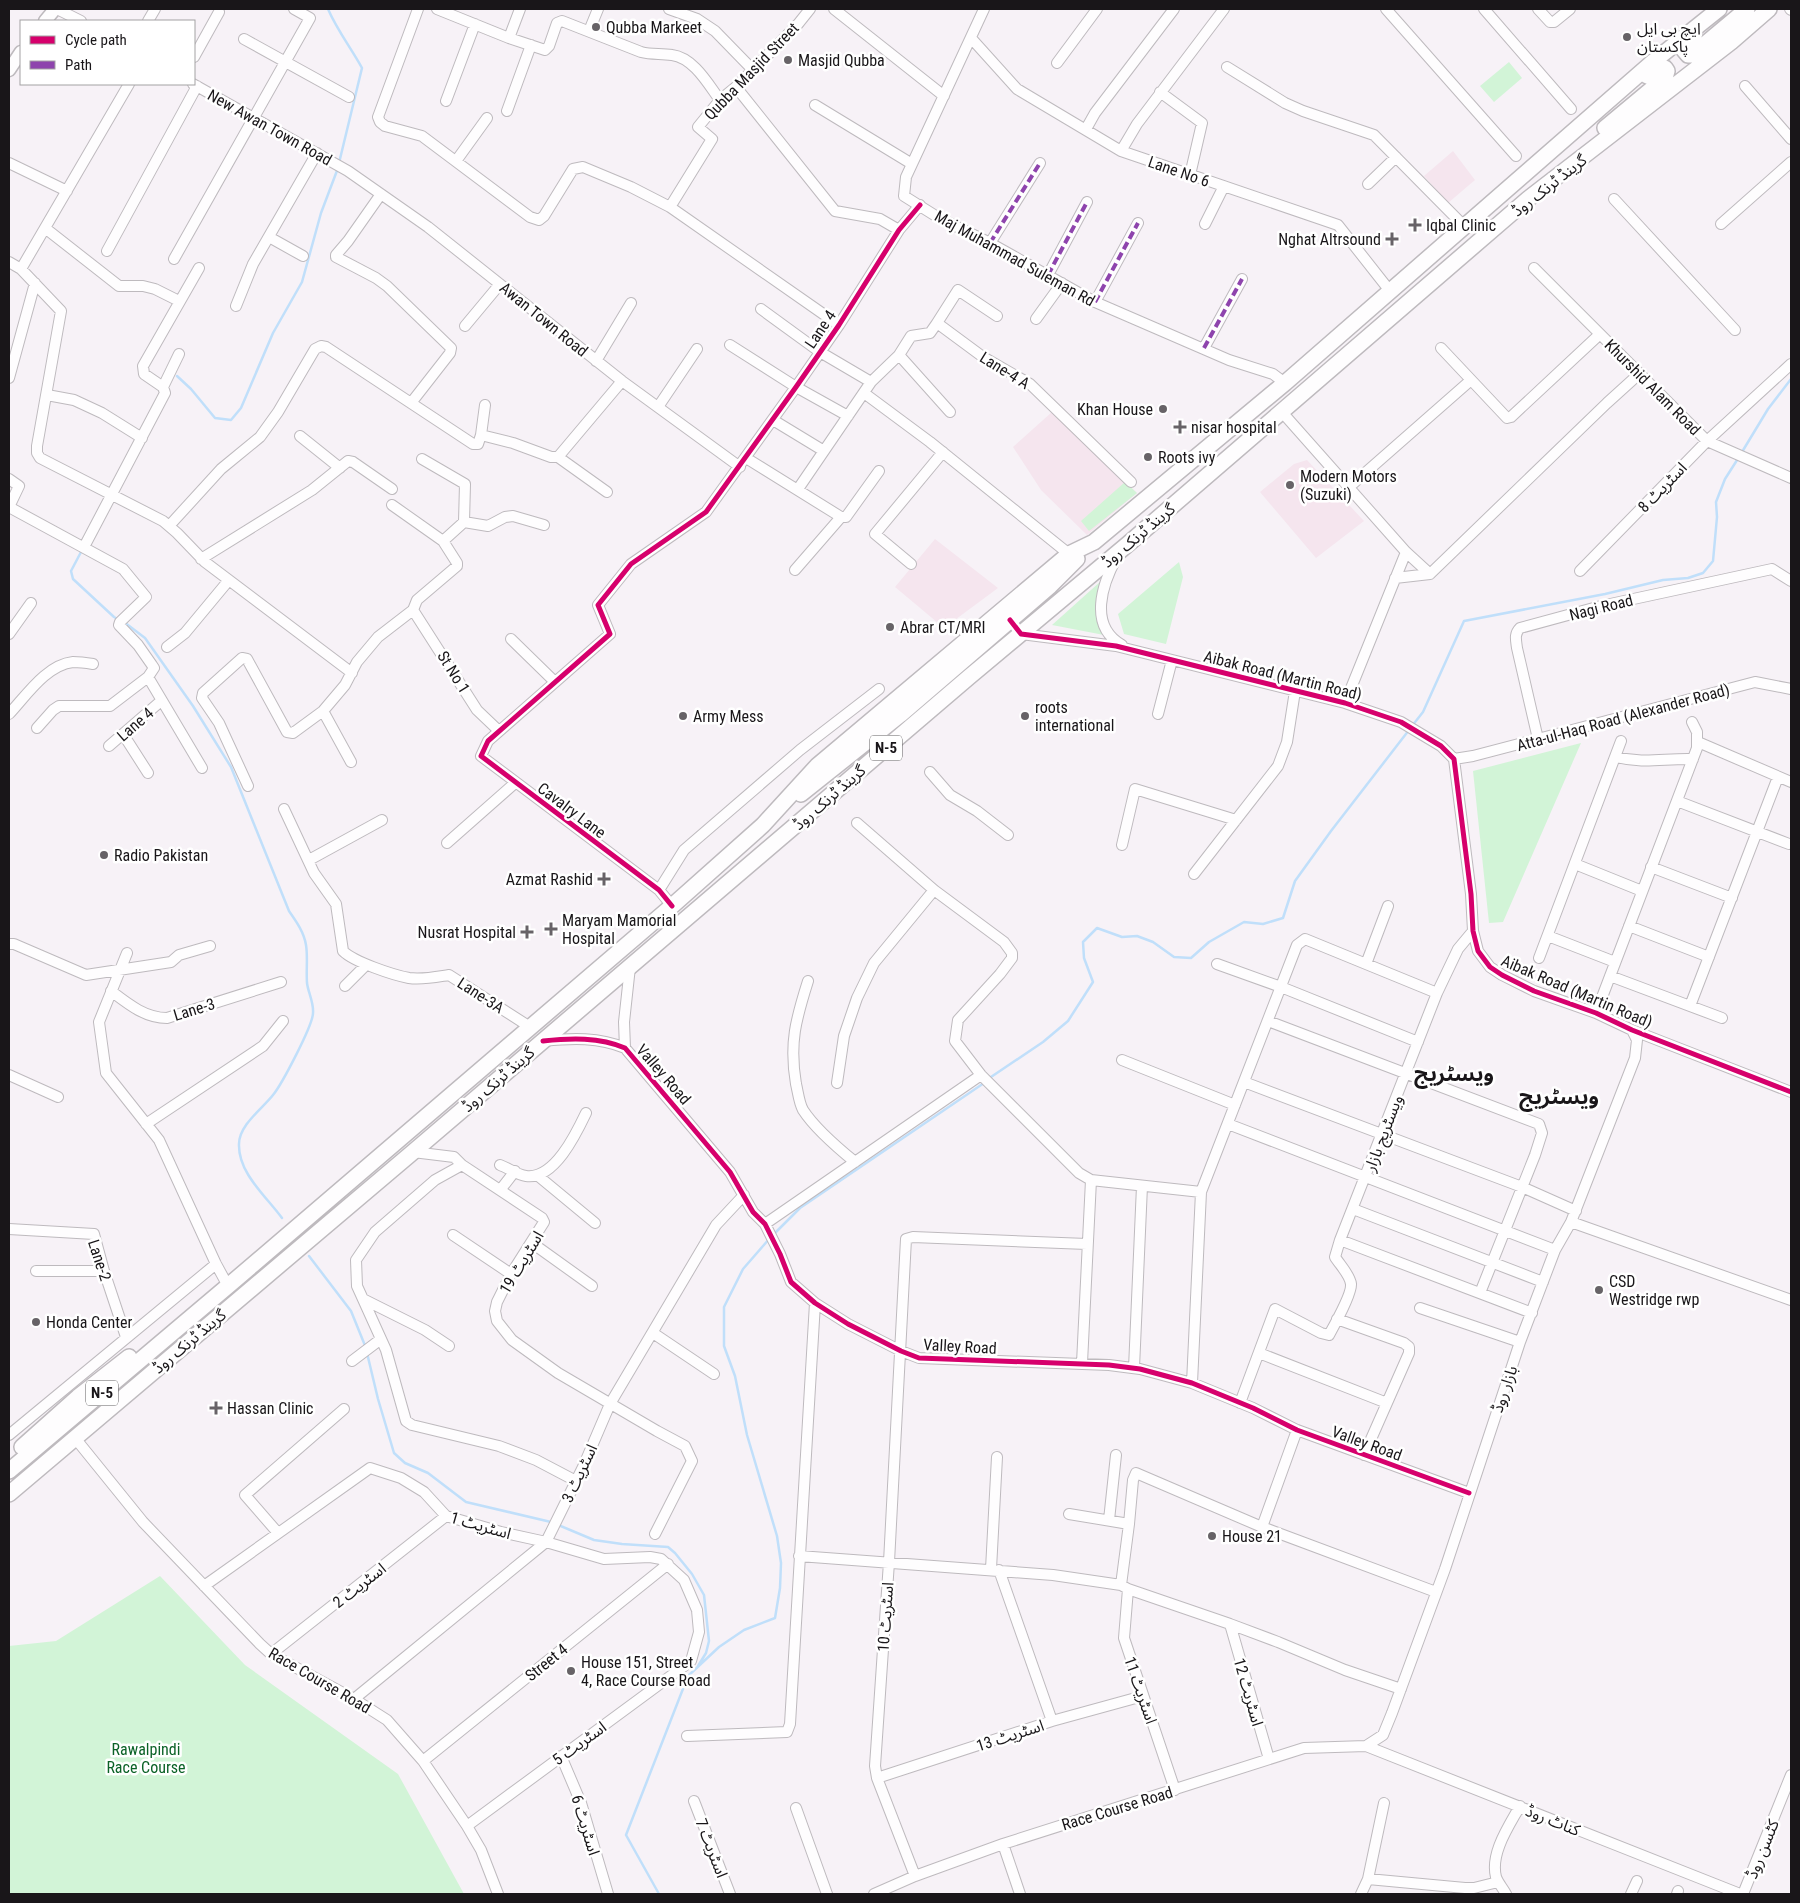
<svg xmlns="http://www.w3.org/2000/svg" width="1800" height="1903" viewBox="0 0 1800 1903" font-family="'Roboto Condensed','Noto Sans Arabic',sans-serif">
<style>
.commercial{fill:#f5e5ee}
.green{fill:#d2f4d7}
.lines{fill:none;stroke-linecap:round;stroke-linejoin:round}
.stream{stroke:#c0dffa;stroke-width:2.5}
.minor-casing{stroke:#bebabe;stroke-width:12}
.major-casing{stroke:#bebabe;stroke-width:15}
.highway-casing{stroke:#bebabe;stroke-width:18}
.minor{stroke:#fefdfe;stroke-width:10}
.major{stroke:#fefdfe;stroke-width:12}
.highway{stroke:#fefdfe;stroke-width:15}
.quiet{stroke:#8e44ad;stroke-width:4;stroke-dasharray:8 4;stroke-linecap:butt}
.cycleway-casing{stroke:#fff;stroke-width:8}
.cycleway{stroke:#d6006c;stroke-width:5}
.poi-dot{fill:#676367;stroke:#fff;stroke-width:2}
.labels{text-anchor:middle;stroke-width:5;stroke-linejoin:round;paint-order:stroke}
.shield{fill:#fff;stroke:#5e5c5e;stroke-width:1}
.shield-label{font-size:15px;font-weight:bold;fill:#191619}
.poi-label{font-size:16px;fill:#191619;stroke:#fff;text-anchor:start}
.street-label{font-size:16px;fill:#191619;stroke:#fff}
.park-label{font-size:16px;fill:#0b6227;stroke:#fff}
.district-label{font-size:21px;font-weight:bold;fill:#191619;stroke:#fff}
</style>
<rect width="100%" height="100%" fill="#f7f2f7"/>
<path class="commercial" d="M1453 151 1475 180 1448 203 1424 176Z
M1052 412 1137 493 1087 535 1041 490 1013 447Z
M1307 460 1364 521 1316 558 1260 492 1294 464Z
M935 539 998 588 944 628 895 587Z"/>
<path class="green" d="M1509 62 1522 78 1494 102 1480 86Z
M1125 482 1137 493 1089 531 1081 521Z
M1179 562 1183 577 1166 644 1124 634 1118 614Z
M1101 581C1098 600 1098 616 1104 635L1052 625Z
M1581 743 1503 922 1489 923 1473 771Z
M160 1576 245 1665 398 1774 464 1894H9V1646L56 1641Z"/>
<g class="lines">
<path class="stream" d="M328 9C337 30 351 48 362 68L339 163
M177 376 191 389 215 418 231 420 241 408 273 333 302 282 321 213 338 168
M1742 452 1768 409 1791 379
M81 552 71 571 73 579 114 617 119 620
M124 622 145 638 193 706 231 767 289 911C296 921 304 932 306 945 308 957 306 970 307 983 308 992 314 1003 313 1013 313 1025 282 1084 273 1095 263 1108 239 1125 239 1144 238 1173 266 1196 282 1218
M1412 726 1423 712 1464 621 1605 594 1663 580 1688 578 1703 573 1713 561 1717 517 1716 502 1725 479 1739 457
M988 1079 1043 1042 1068 1021 1093 982 1084 958 1083 942 1097 928 1122 937 1137 936 1153 942 1174 957 1191 958 1209 942 1244 922 1263 924 1283 918 1295 881 1331 831 1409 730
M774 1234 800 1208 984 1083
M309 1256 351 1311 366 1348
M367 1353 378 1399 394 1453 405 1463 428 1473 466 1502 551 1522
M556 1524 594 1540 622 1544 668 1547 675 1553 692 1574 704 1595 709 1641 706 1653 698 1666
M659 1894 626 1835 688 1676 719 1647 744 1630 775 1618 780 1588 781 1563 777 1536 747 1435 735 1376 724 1346V1307L743 1269 770 1238"/>
<g class="minor-casing">
<path id="minor" d="M57 9 81 21
M418 9 378 117 380 122 385 126 422 136 530 217 539 220 544 216 573 169 583 167 631 187 670 207 839 325
M437 9 509 38 545 50 549 46 557 23 562 21 641 52C652 55 661 53 672 55 694 58 708 84 720 100
M669 9 697 19 715 31 753 70
M834 9 944 96
M984 9 906 177 904 196 939 218 990 243 1095 302 1229 360 1273 374 1285 383
M1386 9 1516 156
M1484 9 1571 109
M1538 9 1550 22H1554L1570 9
M1790 9 1791 10
M148 21 155 9
M589 31 598 9
M509 38 520 9
M971 38 1017 89 1121 151 1338 225 1390 291
M244 39 349 97
M194 57 219 12
M1057 63 1097 9
M1227 67 1285 103 1303 111 1374 135 1464 226
M193 84 348 171 428 227 622 381 740 467
M1745 86 1791 139
M736 87 835 211 880 219 899 230
M1160 92 1202 123 1190 175
M446 101 475 24
M815 105 912 164
M507 111 531 45
M1086 129 1095 113 1174 9
M1121 151 1137 124 1224 9
M456 161 487 118
M9 163 67 191
M1368 184 1396 157
M381 194 348 241 336 255V257L376 278 387 286 451 348 450 353 411 403
M1614 199 1735 330
M670 207 712 139 698 127 720 100 736 87 798 24 810 9
M1205 224 1224 186
M1721 224 1791 162
M45 228 119 286H143L155 289 179 301
M269 237 303 256
M990 243 1040 163
M107 251 197 86
M174 259 310 18 294 9
M9 262 21 269 61 311 37 446V453L40 458 163 521 177 533 205 562 352 673
M1534 268 1707 441 1791 478
M21 269 129 84
M1048 275 1087 202
M1095 302 1138 223
M236 306 253 264 317 153
M761 309 820 352 871 382
M997 316 958 290 937 323 983 357 1030 384 1131 482
M1036 319 1062 283
M465 326 500 284
M730 345 796 387 848 416
M1204 348 1242 279
M1441 348 1507 418 1511 417 1600 334
M899 355 950 412
M596 361 631 303
M9 378 35 283
M163 387 144 374 143 366 199 268
M864 393 930 442 1069 554
M47 395 74 400 102 413 142 438
M658 407 697 349
M1281 411 1406 552 1430 574
M773 420 824 451
M481 435 485 405
M300 436 340 468
M558 457 607 492
M746 458 841 517
M422 459 465 484 464 522
M9 479 19 486 9 507
M1348 488 1471 380
M798 489 871 382 899 355 911 336 930 333 937 323
M9 507 123 569 146 597 120 622 119 625 138 645 152 665 154 668 148 677 110 706H59L53 710 37 728
M169 526 221 469 260 437 278 412 315 349 321 346 326 347 473 444H478L481 435 513 443 551 457H558L622 381
M443 541 464 522 488 526 505 517 513 516 544 525
M84 547 165 393 163 387 179 354
M1117 557C1102 584 1088 626 1122 645
M201 559 312 490 348 461 353 462 392 489
M911 564 875 534 943 452
M795 570 841 517H846L879 471
M1580 571 1707 441 1791 364
M1395 578 1430 574 1607 403 1639 374
M413 610 477 710 499 731
M1010 620 1021 634 1116 646 1345 703 1401 722 1441 746 1454 759 1471 894 1473 931 1478 951 1490 967 1502 975 1534 991 1596 1013 1632 1030 1791 1092
M9 634 31 603
M511 639 554 681
M167 647 185 633 229 580
M148 677 202 768
M1345 703 1406 552
M323 711 351 762
M9 714C26 696 46 665 73 662 79 662 87 663 93 664
M1158 714 1172 660
M123 734 148 773
M1538 739 1517 648C1516 640 1514 634 1520 628L1601 606 1772 569 1791 581
M1698 742 1791 782
M109 746 161 701
M1616 757C1644 764 1665 758 1693 759
M1454 759 1473 756 1755 682 1791 689
M930 772 950 795 977 811 1008 835
M248 786 219 723 202 698 203 693 242 658 247 659 287 732 293 733 323 711 345 685 357 662 378 637 413 610 417 600 457 566V563L443 541 392 505
M1677 801 1789 844
M284 809 314 873 336 904 343 951C354 962 393 975 409 978 422 980 436 977 449 975L530 1027
M857 823 934 890 1004 942 1012 953V958L1000 974 958 1020 955 1041 981 1075 1079 1173 1091 1180 1201 1192
M447 843 515 783
M1122 845 1135 789 1236 820
M309 860 382 820
M1575 864 1642 891
M1651 867 1732 898
M1194 874 1278 766 1287 742 1295 691
M659 890 684 850 800 750 879 689
M672 906 659 890 481 756 488 741 610 634 598 605 631 564 706 512 796 387 839 325 899 230 920 205
M1629 926 1709 957
M1548 936 1615 962
M9 944H14L86 975 171 962 179 955 210 946
M127 953 99 1022 106 1073 159 1140 216 1264 228 1286
M1539 958 1621 741
M1217 964 1281 987 1418 1042
M1366 964 1388 906
M1610 976 1722 1018
M808 981C796 1019 789 1043 796 1084 798 1092 799 1103 803 1110 814 1127 839 1149 855 1162
M345 986 366 965
M111 991C128 1004 145 1018 167 1018L281 982
M1690 1006 1778 777
M1596 1013 1697 748V732L1692 722
M1268 1021 1539 1124 1542 1133 1535 1155 1480 1293
M544 1041C572 1038 599 1037 625 1048L730 1172 753 1212 765 1224 780 1254 791 1282 815 1303 848 1324 901 1351 919 1358 1109 1365 1140 1369 1192 1383 1253 1408 1297 1430 1469 1493
M625 1048 624 1022 630 967
M1122 1060 1235 1105
M9 1075 58 1097
M1244 1082 1522 1187 1576 1211
M837 1083 844 1036 857 998 874 963 934 890
M146 1124 263 1046 283 1021
M1228 1124 1555 1250
M413 1152 454 1157 462 1165 435 1180 375 1232 356 1260 357 1286 386 1350 406 1421 412 1425 499 1446 536 1460 576 1481
M462 1165 542 1218 544 1222 511 1274 497 1302 495 1311 497 1321 512 1340 558 1373 657 1431 685 1446 692 1461 655 1534
M500 1165C508 1168 518 1175 526 1176 554 1180 576 1134 586 1113
M537 1175 595 1223
M501 1189 515 1171
M1353 1209 1543 1282
M1571 1222 1791 1300
M765 1224 981 1075
M9 1229 94 1234 104 1271 126 1337
M453 1235 511 1274
M1340 1240 1532 1313
M532 1243 592 1286
M36 1271H104
M363 1299 425 1330 449 1346
M1420 1308 1520 1342
M1337 1319 1404 1343 1409 1347V1353L1364 1455
M653 1333 714 1374
M1259 1353 1387 1403
M352 1361 381 1339
M1082 1363 1091 1180
M1134 1368 1142 1186
M1192 1383 1201 1192 1297 945 1305 939 1437 993
M1240 1403 1275 1309 1321 1333 1329 1335C1334 1326 1352 1293 1351 1284 1350 1275 1340 1265 1335 1257L1340 1240 1437 993 1458 949 1473 931
M9 1435 216 1264
M75 1438 143 1522 260 1644 271 1654 354 1699 387 1720 423 1761 467 1826 481 1850 498 1894
M1069 1514 1129 1524
M1109 1520 1116 1455
M1262 1527 1297 1430
M278 1533 245 1495 344 1409
M799 1556 1053 1575 1121 1585 1128 1589 1230 1624 1278 1642 1345 1670 1401 1689
M991 1569 997 1457
M999 1570 1052 1721
M1121 1585 1129 1524 1133 1480 1136 1473 1262 1527 1436 1592
M204 1586 370 1468 401 1478 424 1492 446 1516 501 1532 546 1542 604 1559 650 1557 661 1559 684 1580 697 1610 699 1632 691 1661 467 1826
M1128 1589 1124 1638 1175 1790
M1230 1624 1269 1759
M271 1654 446 1516
M354 1699 546 1542 583 1467 610 1404 716 1225 744 1195
M687 1736 787 1732 790 1724 815 1303
M1366 1746 1383 1735 1392 1713 1445 1569 1520 1342 1555 1250 1571 1222 1635 1058 1637 1040 1632 1030
M561 1756 581 1803 608 1894
M423 1761 668 1564
M877 1778 1052 1721 1143 1696
M694 1801 730 1894
M796 1808 827 1894
M1003 1844 1020 1894
M915 1876 877 1778 875 1766 889 1562 906 1239 913 1237 1087 1244
M1368 1879 1465 1888H1474L1498 1882
M874 1894 915 1876 1003 1844 1304 1748 1366 1746 1740 1894
M1361 1894 1368 1879 1384 1803
M1506 1894C1503 1888 1498 1883 1496 1877 1490 1853 1509 1826 1520 1806
M1631 1894 1637 1881
M1677 1894 1678 1891
M1743 1894 1791 1775"/>
</g>
<g class="major-casing">
<path id="major" d="M45 21 55 9
M9 70 21 52"/>
</g>
<g class="highway-casing">
<path id="highway" d="M1694 36 1683 49 1688 55H1692L1747 9
M1605 128 1665 78 1667 71 1665 68 1661 67 1647 76
M801 794 900 715 1050 586 1077 559
M22 1447 78 1397 129 1357
M9 1471 228 1286 672 906 763 825 817 766 1069 554 1094 542 1285 383 1654 61 1719 9
M9 1494 413 1152 969 677 1128 544 1528 199 1731 42 1769 9"/>
</g>
<use href="#minor" class="minor"/>
<use href="#major" class="major"/>
<use href="#highway" class="highway"/>
<path class="quiet" d="M990 243 1040 163
M1048 275 1087 202
M1095 302 1138 223
M1204 348 1242 279"/>
<g class="cycleway-casing">
<path id="cycleway" d="M1010 620 1021 634 1116 646 1345 703 1401 722 1441 746 1454 759 1471 894 1473 931 1478 951 1490 967 1502 975 1534 991 1596 1013 1632 1030 1791 1092
M672 906 659 890 481 756 488 741 610 634 598 605 631 564 706 512 796 387 839 325 899 230 920 205
M543 1041C571 1038 599 1037 625 1048L730 1172 753 1212 765 1224 780 1254 791 1282 815 1303 848 1324 901 1351 919 1358 1109 1365 1140 1369 1192 1383 1253 1408 1297 1430 1469 1493"/>
</g>
<use href="#cycleway" class="cycleway"/>
</g>
<g class="poi-dot">
<circle cx="596" cy="27" r="5"/>
<circle cx="1627" cy="37" r="5"/>
<circle cx="788" cy="60" r="5"/>
<path d="M1412.5 217.5h5v5h5v5h-5v5h-5v-5h-5v-5h5z"/>
<path d="M1389.5 231.5h5v5h5v5h-5v5h-5v-5h-5v-5h5z"/>
<circle cx="1163" cy="409" r="5"/>
<path d="M1177.5 419.5h5v5h5v5h-5v5h-5v-5h-5v-5h5z"/>
<circle cx="1148" cy="457" r="5"/>
<circle cx="1290" cy="485" r="5"/>
<circle cx="890" cy="627" r="5"/>
<circle cx="683" cy="716" r="5"/>
<circle cx="1025" cy="716" r="5"/>
<circle cx="104" cy="855" r="5"/>
<path d="M601.5 871.5h5v5h5v5h-5v5h-5v-5h-5v-5h5z"/>
<path d="M548.5 921.5h5v5h5v5h-5v5h-5v-5h-5v-5h5z"/>
<path d="M524.5 924.5h5v5h5v5h-5v5h-5v-5h-5v-5h5z"/>
<circle cx="1599" cy="1290" r="5"/>
<circle cx="36" cy="1322" r="5"/>
<path d="M213.5 1400.5h5v5h5v5h-5v5h-5v-5h-5v-5h5z"/>
<circle cx="1212" cy="1536" r="5"/>
<circle cx="571" cy="1671" r="5"/>
</g>
<g class="labels">
<g class="shield">
<rect x="870" y="735.5" width="32" height="25" rx="4"/>
<rect x="86" y="1380.5" width="32" height="25" rx="4"/>
</g>
<g class="shield-label">
<text x="886" y="753">N-5</text>
<text x="102" y="1398">N-5</text>
</g>
<g class="poi-label">
<text x="606" y="33">Qubba Markeet</text>
<text x="1637" y="34">ایچ بی ایل<tspan x="1637" dy="18">پاکستان</tspan></text>
<text x="798" y="66">Masjid Qubba</text>
<text x="1426" y="231">Iqbal Clinic</text>
<text x="1381" y="245" text-anchor="end">Nghat Altrsound</text>
<text x="1153" y="415" text-anchor="end">Khan House</text>
<text x="1191" y="433">nisar hospital</text>
<text x="1158" y="463">Roots ivy</text>
<text x="1300" y="482">Modern Motors<tspan x="1300" dy="18">(Suzuki)</tspan></text>
<text x="900" y="633">Abrar CT/MRI</text>
<text x="1035" y="713">roots<tspan x="1035" dy="18">international</tspan></text>
<text x="693" y="722">Army Mess</text>
<text x="114" y="861">Radio Pakistan</text>
<text x="593" y="885" text-anchor="end">Azmat Rashid</text>
<text x="562" y="926">Maryam Mamorial<tspan x="562" dy="18">Hospital</tspan></text>
<text x="516" y="938" text-anchor="end">Nusrat Hospital</text>
<text x="1609" y="1287">CSD<tspan x="1609" dy="18">Westridge rwp</tspan></text>
<text x="46" y="1328">Honda Center</text>
<text x="227" y="1414">Hassan Clinic</text>
<text x="1222" y="1542">House 21</text>
<text x="581" y="1668">House 151, Street<tspan x="581" dy="18">4, Race Course Road</tspan></text>
</g>
<g class="street-label">
<text transform="translate(751 71) rotate(-46)" y="6">Qubba Masjid Street</text>
<text transform="translate(270 127) rotate(29)" y="6">New Awan Town Road</text>
<text transform="translate(1179 171) rotate(19)" y="6">Lane No 6</text>
<text transform="translate(1549 185) rotate(-38)" y="6">گرینڈ ٹرنک روڈ</text>
<text transform="translate(1015 258) rotate(29)" y="6">Maj Muhammad Suleman Rd</text>
<text transform="translate(544 319) rotate(39)" y="6">Awan Town Road</text>
<text transform="translate(820 329) rotate(-56)" y="6">Lane 4</text>
<text transform="translate(1005 370) rotate(32)" y="6">Lane-4 A</text>
<text transform="translate(1653 387) rotate(45)" y="6">Khurshid Alam Road</text>
<text transform="translate(1662 487) rotate(-46)" y="6">اسٹریٹ 8</text>
<text transform="translate(1138 535) rotate(-40)" y="6">گرینڈ ٹرنک روڈ</text>
<text transform="translate(1601 607) rotate(-14)" y="6">Nagi Road</text>
<text transform="translate(454 672) rotate(58)" y="6">St No 1</text>
<text transform="translate(1283 675) rotate(14)" y="6">Aibak Road (Martin Road)</text>
<text transform="translate(1623 717) rotate(-15)" y="6">Atta-ul-Haq Road (Alexander Road)</text>
<text transform="translate(135 724) rotate(-41)" y="6">Lane 4</text>
<text transform="translate(829 797) rotate(-41)" y="6">گرینڈ ٹرنک روڈ</text>
<text transform="translate(572 810) rotate(37)" y="6">Cavalry Lane</text>
<text transform="translate(1577 991) rotate(23)" y="6">Aibak Road (Martin Road)</text>
<text transform="translate(481 995) rotate(33)" y="6">Lane-3A</text>
<text transform="translate(194 1009) rotate(-17)" y="6">Lane-3</text>
<text transform="translate(664 1074) rotate(49)" y="6">Valley Road</text>
<text transform="translate(498 1079) rotate(-41)" y="6">گرینڈ ٹرنک روڈ</text>
<text transform="translate(1383 1133) rotate(-69)" y="6">ویسٹریج بازار</text>
<text transform="translate(100 1260) rotate(72)" y="6">Lane-2</text>
<text transform="translate(521 1262) rotate(-59)" y="6">اسٹریٹ 19</text>
<text transform="translate(189 1341) rotate(-40)" y="6">گرینڈ ٹرنک روڈ</text>
<text transform="translate(960 1346) rotate(3)" y="6">Valley Road</text>
<text transform="translate(1504 1389) rotate(-71)" y="6">بازار روڈ</text>
<text transform="translate(1367 1443) rotate(20)" y="6">Valley Road</text>
<text transform="translate(579 1473) rotate(-65)" y="6">اسٹریٹ 3</text>
<text transform="translate(481 1525) rotate(16)" y="6">اسٹریٹ 1</text>
<text transform="translate(359 1585) rotate(-38)" y="6">اسٹریٹ 2</text>
<text transform="translate(885 1617) rotate(-86)" y="6">اسٹریٹ 10</text>
<text transform="translate(546 1662) rotate(-39)" y="6">Street 4</text>
<text transform="translate(320 1680) rotate(30)" y="6">Race Course Road</text>
<text transform="translate(1141 1690) rotate(71)" y="6">اسٹریٹ 11</text>
<text transform="translate(1249 1692) rotate(74)" y="6">اسٹریٹ 12</text>
<text transform="translate(1010 1735) rotate(-18)" y="6">اسٹریٹ 13</text>
<text transform="translate(579 1743) rotate(-36)" y="6">اسٹریٹ 5</text>
<text transform="translate(1117 1808) rotate(-17)" y="6">Race Course Road</text>
<text transform="translate(1553 1820) rotate(22)" y="6">کناٹ روڈ</text>
<text transform="translate(586 1825) rotate(73)" y="6">اسٹریٹ 6</text>
<text transform="translate(712 1848) rotate(69)" y="6">اسٹریٹ 7</text>
<text transform="translate(1762 1849) rotate(-68)" y="6">کٹسن روڈ</text>
</g>
<g class="park-label">
<text x="146" y="1755">Rawalpindi<tspan x="146" dy="18">Race Course</tspan></text>
</g>
<g class="district-label">
<text x="1454" y="1081">ویسٹریج</text>
<text x="1559" y="1104">ویسٹریج</text>
</g>
</g>
<rect width="1800" height="1903" fill="none" stroke="#191619" stroke-width="20"/>
<rect x="20" y="20" width="175" height="65" fill="#ffffff" stroke="#a3a2a3"/>
<rect x="30" y="36" width="25" height="8" fill="#d6006c" stroke="#a3a2a3"/>
<text x="65" y="45" font-size="15" fill="#191619">Cycle path</text>
<rect x="30" y="61" width="25" height="8" fill="#8e44ad" stroke="#a3a2a3"/>
<text x="65" y="70" font-size="15" fill="#191619">Path</text>
</svg>
